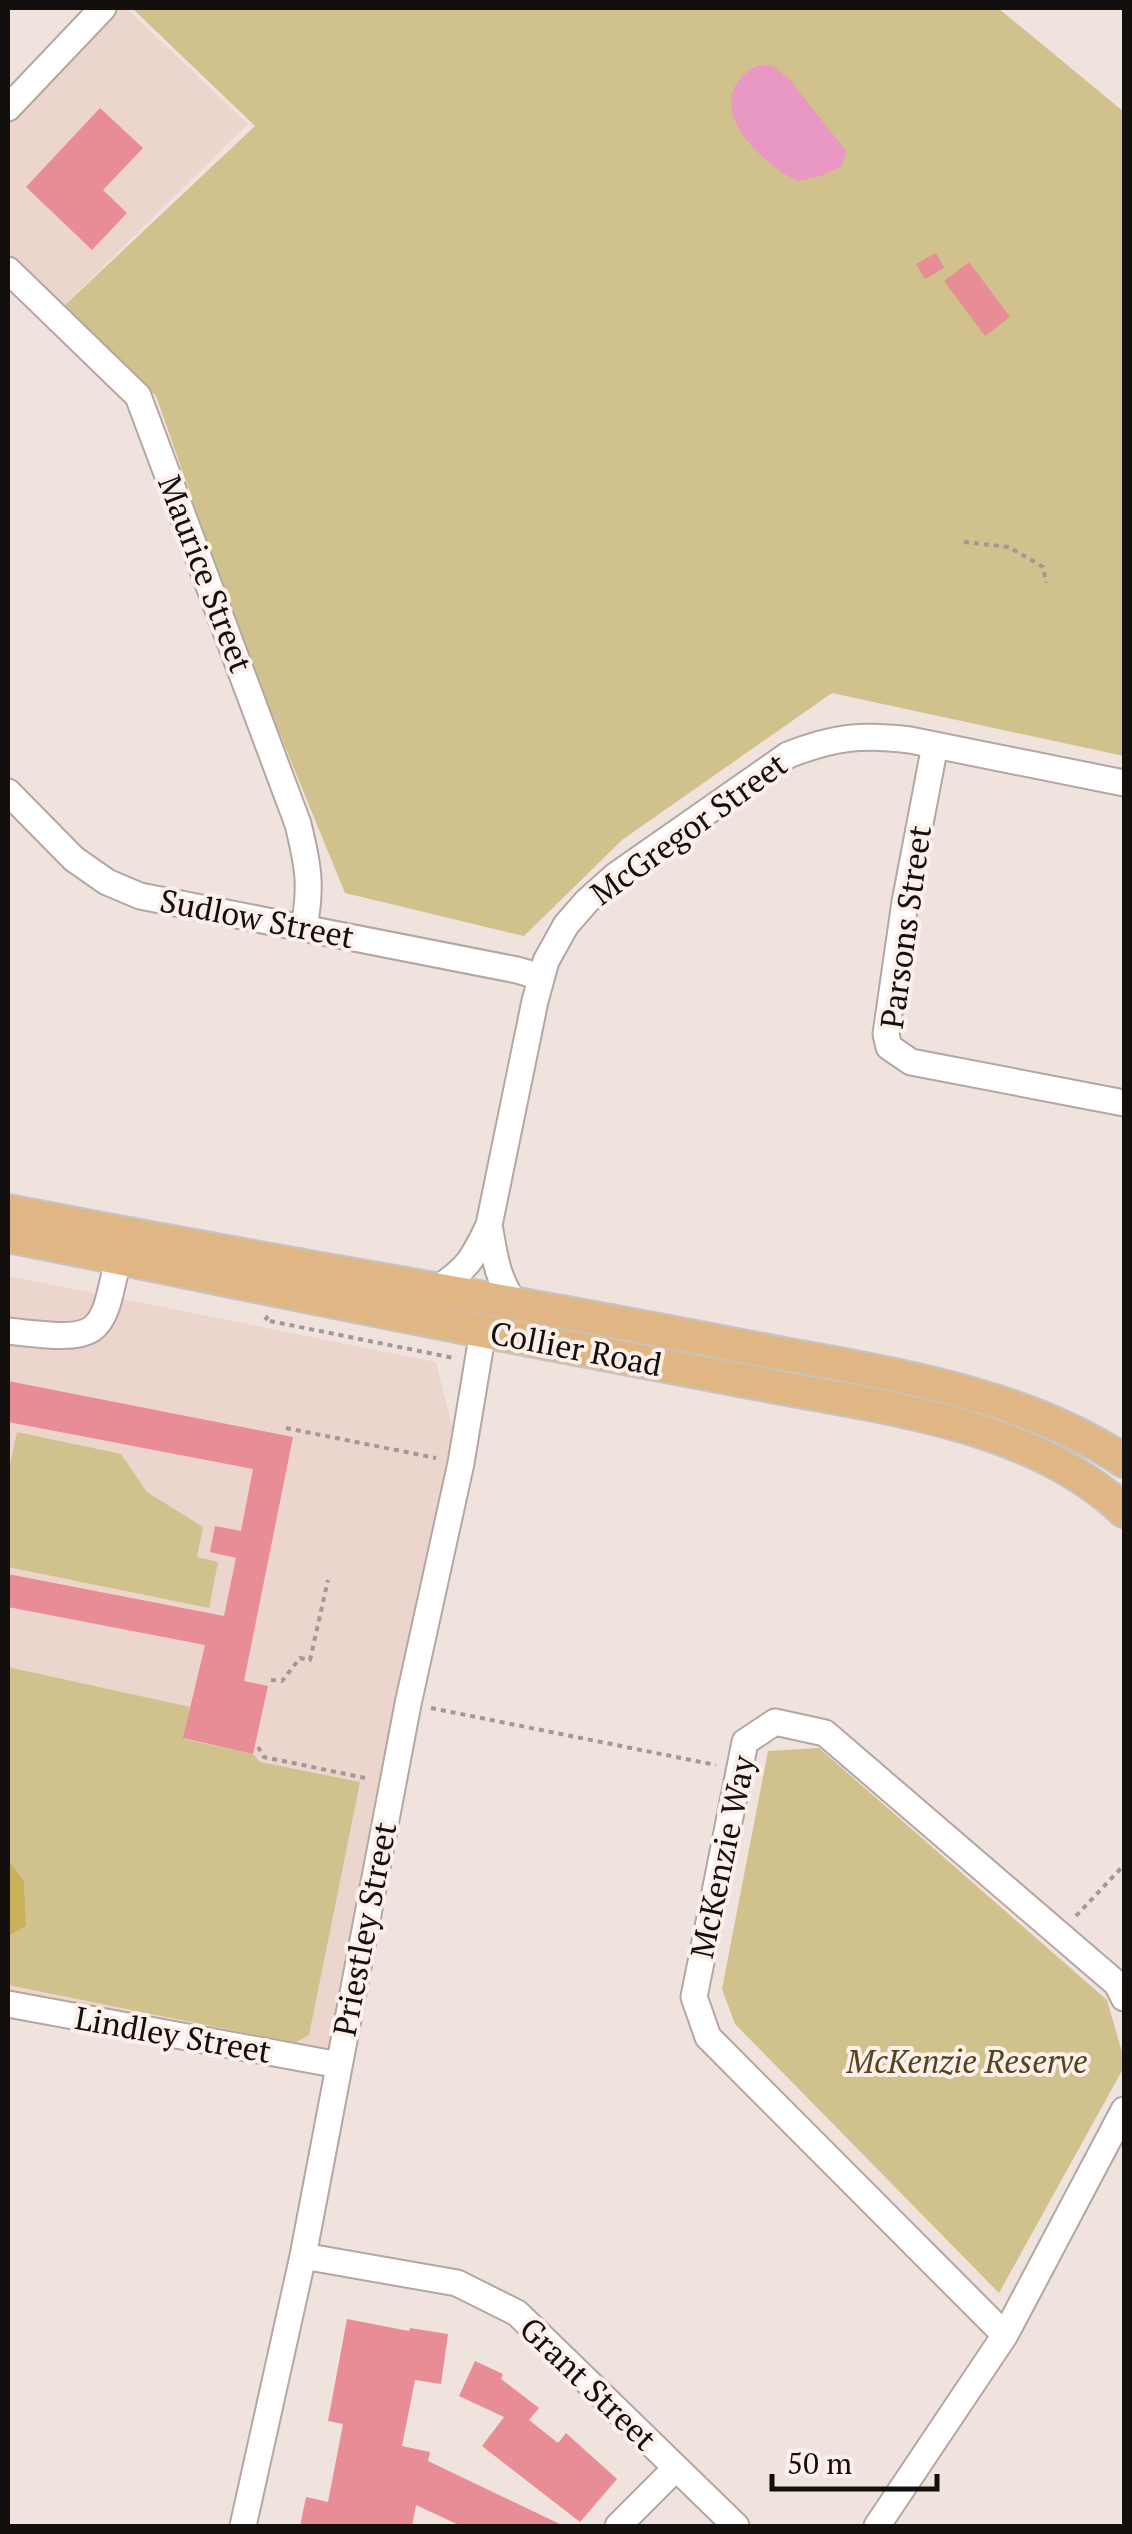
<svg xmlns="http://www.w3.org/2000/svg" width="1132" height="2534" viewBox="0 0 1132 2534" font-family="'PT Serif',serif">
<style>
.built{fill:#ecd5cd}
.green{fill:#d1c18c}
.forest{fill:#cab058}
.water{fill:#e997c3}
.building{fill:#e88c96}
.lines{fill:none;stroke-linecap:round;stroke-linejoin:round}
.minor-casing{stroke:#b4a6a2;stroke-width:29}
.major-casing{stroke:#c6c5c5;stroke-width:36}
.path{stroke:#a39894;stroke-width:4;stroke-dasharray:5 5;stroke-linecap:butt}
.minor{stroke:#fff;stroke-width:25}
.major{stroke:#e1b685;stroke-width:32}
.labels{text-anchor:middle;stroke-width:8;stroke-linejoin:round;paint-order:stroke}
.street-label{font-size:32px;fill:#130f0d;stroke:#fdefea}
.park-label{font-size:32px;font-style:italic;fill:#50451f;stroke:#fdefea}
</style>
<rect width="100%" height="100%" fill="#f0e2dd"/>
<path class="built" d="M103 8H126L248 124 52 317 8 270V108Z
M8 1276 436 1362 461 1463 338 2064 8 2004Z"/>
<path class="green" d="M135 8H998L1124 112V756L832 693 622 840 524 936 345 893 245 649 156 396 65 305 255 126 133 9Z
M17 1432 121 1454 147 1492 203 1527 197 1557 218 1562 209 1608 8 1567V1474Z
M8 1667 190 1707 184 1739 253 1754 260 1762 360 1782 309 2035 295 2043 8 1985V1936L26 1925 24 1881 8 1860Z
M819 1748 1107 2000 1124 2059V2067L999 2293 735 2024 722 1989 768 1751Z"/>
<path class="forest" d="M8 1860 24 1881 26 1926 8 1936Z"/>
<path class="water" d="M760 65 773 66 790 80 846 151 842 166 821 176 797 181C767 166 709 117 740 79 746 72 751 68 760 65Z"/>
<path class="building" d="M100 108 143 148 103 190 127 213 92 250 26 187Z
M936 253 944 268 925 279 916 264Z
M969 262 1010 317 985 336 944 281Z
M8 1381 293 1437 244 1681 268 1686 253 1754 183 1738 205 1645 8 1607V1574L224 1616 236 1558 210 1552 215 1526 241 1531 253 1469 8 1422Z
M347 2319 409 2331 410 2328 448 2334 441 2384 415 2380 402 2446 430 2452 428 2461 564 2526H461L416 2505 412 2526H300L306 2497 328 2502 343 2424 328 2421Z
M475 2361 503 2374 501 2379 539 2408 529 2420 558 2443 566 2433 617 2479 580 2522 482 2446 504 2417 459 2396Z"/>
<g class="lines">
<g class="minor-casing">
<path id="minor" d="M8 108 103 8
M8 270 138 396 298 824C308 865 312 885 304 927
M935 745 905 902 886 1034 889 1047 911 1062 1124 1103
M8 792 74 859 107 882 140 896 517 970 541 977
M489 1225C495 1257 496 1276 515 1304
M437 1289C468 1268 473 1259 489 1225L535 1001 546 961 566 925 587 901 615 876 788 755C834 737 861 734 910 740L1124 783
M8 1331C108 1343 101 1337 121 1244
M8 2004 339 2065
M303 2256 457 2283 517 2313 736 2526
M1005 2335 708 2037 694 1997 745 1742 775 1722 825 1733 1117 1984 1124 1998
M243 2526 303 2256 408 1704 461 1463 483 1331
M618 2526 675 2469
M877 2526 1005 2335 1124 2110"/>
</g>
<g class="major-casing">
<path id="major" d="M8 1211C250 1259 494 1297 736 1345 864 1370 1014 1387 1124 1461
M8 1236C171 1268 334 1303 498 1334 587 1351 676 1368 766 1385 885 1408 1033 1424 1124 1511"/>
</g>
<path class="path" d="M964 542 1009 547 1043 567 1046 583
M268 1316 265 1320 454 1358
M286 1428 436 1458
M271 1680 282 1681 300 1658 310 1660 328 1580
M431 1708 716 1765
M258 1747 264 1757 365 1778
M1076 1916 1124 1865"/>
<use href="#minor" class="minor"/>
<use href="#major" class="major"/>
</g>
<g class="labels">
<g class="street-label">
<text transform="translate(205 574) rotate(69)" y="11">Maurice Street</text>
<text transform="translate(689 829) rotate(-36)" y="11">McGregor Street</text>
<text transform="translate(257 919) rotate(11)" y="11">Sudlow Street</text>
<text transform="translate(906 927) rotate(-82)" y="11">Parsons Street</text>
<text transform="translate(576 1349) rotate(11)" y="11">Collier Road</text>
<text transform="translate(723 1857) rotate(-78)" y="11">McKenzie Way</text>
<text transform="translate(365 1929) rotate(-79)" y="11">Priestley Street</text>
<text transform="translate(173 2035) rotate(10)" y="11">Lindley Street</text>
<text transform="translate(588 2384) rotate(44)" y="11">Grant Street</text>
</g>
<g class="park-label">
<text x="967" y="2073">McKenzie Reserve</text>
</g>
</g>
<rect width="1132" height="2534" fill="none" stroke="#130f0d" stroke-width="20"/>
<path d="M772 2474v15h165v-15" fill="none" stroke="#130f0d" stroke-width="5"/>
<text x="787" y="2474" font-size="30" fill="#130f0d" stroke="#fdefea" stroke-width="8" paint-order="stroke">50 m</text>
</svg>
